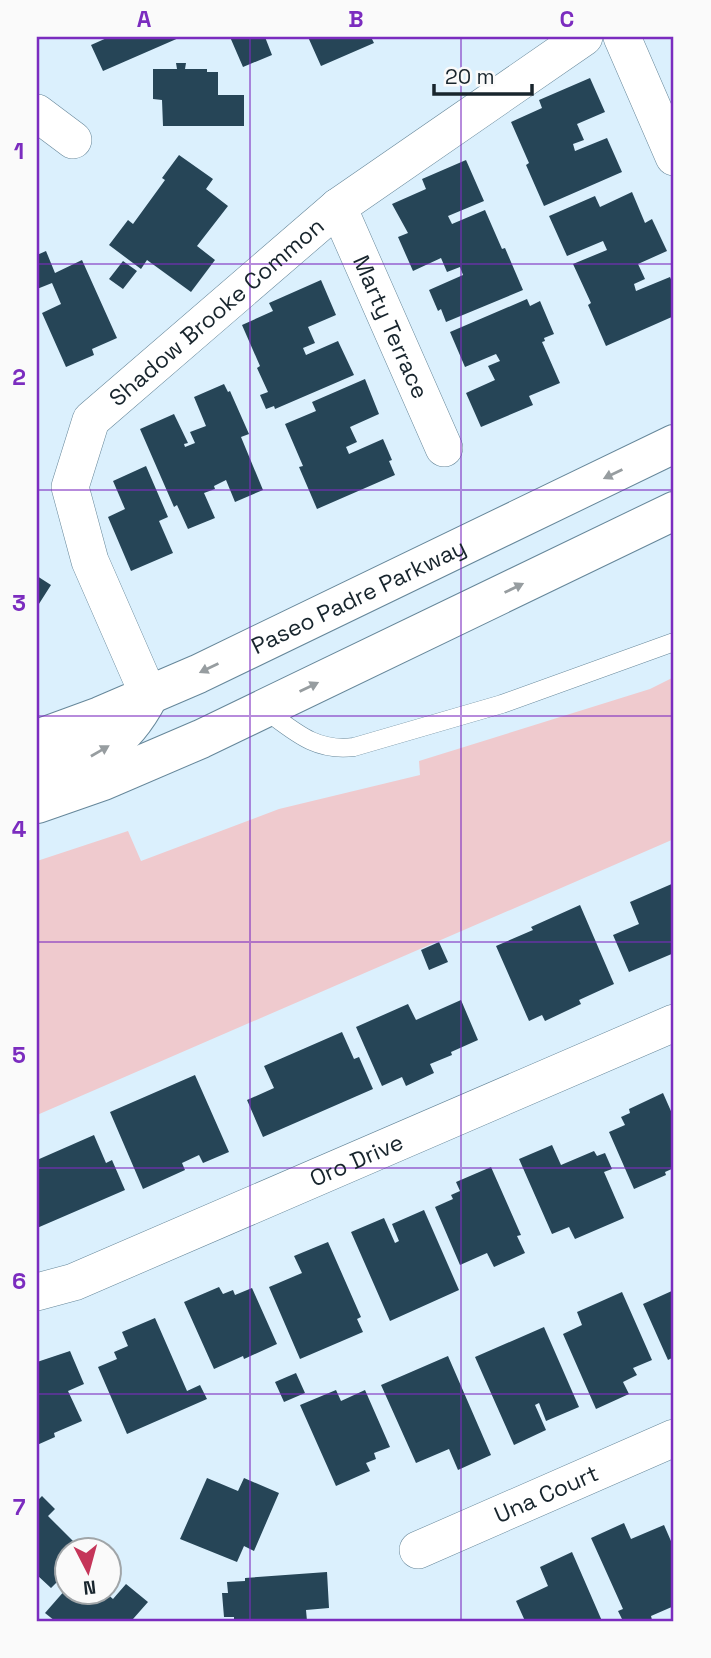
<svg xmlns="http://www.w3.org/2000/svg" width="711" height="1658" viewBox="0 0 711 1658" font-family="'Space Grotesk',sans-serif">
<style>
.green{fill:#efcace}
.building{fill:#264557}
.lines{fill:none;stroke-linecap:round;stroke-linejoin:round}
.service-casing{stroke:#66879a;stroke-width:19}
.minor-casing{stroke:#66879a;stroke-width:38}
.secondary-casing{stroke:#66879a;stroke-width:40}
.service{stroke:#fff;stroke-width:18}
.minor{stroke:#fff;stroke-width:37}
.secondary{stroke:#fff;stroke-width:38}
.oneway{fill:#979da0}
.grid{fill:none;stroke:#7b2cbf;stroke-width:2;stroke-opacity:0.55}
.labels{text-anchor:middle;stroke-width:7;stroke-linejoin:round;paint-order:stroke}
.street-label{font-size:23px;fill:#18252d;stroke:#fafafa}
.neatline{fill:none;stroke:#7b2cbf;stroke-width:2.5}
.grid-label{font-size:23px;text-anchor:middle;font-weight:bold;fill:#7b2cbf}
</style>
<rect width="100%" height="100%" fill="#dbf0fd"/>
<path class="green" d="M674 677V839L37 1115V861L128 831 141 861 279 809 420 775 419 761 650 689Z"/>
<path class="building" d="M109 37H181L103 71 91 45Z
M230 37H265L272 55 243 67Z
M308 37H371L374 43 321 66Z
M176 63H186L185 69H207V72H218V95H244V126H163L162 100 153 99V69H177Z
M590 78 605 112 577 124 584 140 573 144 575 151 607 138 622 172 544 206 526 165 529 163 511 122 542 108 539 100Z
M179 155 213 179 206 189 228 206 197 246 215 260 191 292 147 260 141 269 109 245 128 220 133 224 165 180 162 178Z
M466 160 484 201 448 216 452 224 485 210 502 249 505 248 523 290 446 322 441 309 438 311 429 290 463 275 460 267 447 272 441 258 413 271 398 237 408 233 392 204 426 189 422 179Z
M632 192 645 223 652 219 667 251 638 264 645 279 634 284 636 291 670 277 674 286V316L606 346 588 305 591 303 573 264 607 250 603 241 567 256 549 216 595 196 600 207Z
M46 251 55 273 82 260 117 338 92 349 94 355 66 367 42 313 61 304 52 283 37 289V255Z
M123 261 137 271 123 289 109 279Z
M321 280 336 315 308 327 315 343 303 348 306 355 338 341 354 375 275 409 274 406 266 409 260 395 268 392 257 368 260 366 242 325 273 311 269 303Z
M527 299 530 306 540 301 554 334 544 338 545 341 542 342 560 383 529 396 533 405 481 427 466 393 495 380 488 366 500 361 496 354 465 367 450 332Z
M365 379 379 414 350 427 357 442 346 447 349 454 383 439 392 460 389 461 395 475 317 509 299 467 303 466 285 424 316 411 312 402Z
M224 384 228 392 230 391 249 434 241 437 263 490 235 502 226 480 214 486 215 489 204 493 215 518 188 529 177 505 174 507 140 429 174 414 188 443 184 444 185 447 195 443 190 432 206 426 194 397Z
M146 466 168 517 159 521 173 553 131 571 108 517 125 509 113 481Z
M37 576 51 585 37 607Z
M674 883V953L629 972 613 935 639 924 630 902Z
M580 905 614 984 579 1000 581 1004 545 1021 542 1015 529 1021 496 946 533 930 531 927Z
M439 942 448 962 429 970 421 950Z
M461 1000 478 1040 451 1052 452 1055 430 1064 434 1073 406 1086 402 1077 382 1086 356 1027 408 1004 416 1020Z
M342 1032 354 1059 359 1057 373 1089 263 1137 247 1100 274 1088 264 1066Z
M195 1075 229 1152 203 1163 199 1155 182 1163 185 1170 143 1189 110 1112Z
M663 1093 674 1118V1168L665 1172 666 1175 634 1189 609 1132 625 1125 621 1117 630 1113 629 1109Z
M94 1135 106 1163 112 1160 125 1190 37 1228V1160Z
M552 1145 561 1165 594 1151 597 1156 605 1153 612 1169 604 1172 624 1218 575 1239 569 1227 552 1234 519 1159Z
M491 1167 521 1235 517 1236 525 1253 494 1267 487 1253 460 1265 435 1207 453 1199 451 1195 460 1191 456 1182Z
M424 1210 459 1290 390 1321 351 1232 384 1218 395 1243 399 1241 392 1224Z
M328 1242 361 1317 357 1319 363 1332 300 1359 269 1287 302 1273 294 1256Z
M219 1287 223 1294 233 1290 235 1295 252 1288 277 1344 244 1359 243 1356 214 1369 184 1302Z
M674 1290V1357L668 1360 643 1304Z
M622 1292 652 1360 633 1368 637 1375 623 1382 629 1394 596 1409 563 1334 582 1325 577 1312Z
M155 1318 187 1391 200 1385 207 1399 127 1434 98 1367 117 1359 114 1352 128 1346 122 1332Z
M544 1327 579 1407 546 1421 539 1403 535 1405 546 1430 514 1445 475 1357Z
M70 1351 84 1384 68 1391 82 1421 54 1433 55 1437 37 1445V1362Z
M448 1356 491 1455 458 1470 449 1449 416 1463 381 1385Z
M296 1373 305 1393 284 1402 275 1382Z
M336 1390 341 1401 365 1390 390 1447 374 1453 376 1459 366 1463 370 1471 336 1486 300 1405Z
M207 1478 238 1491 244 1478 279 1493 254 1551 244 1546 237 1562 180 1539Z
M42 1496 55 1509 48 1516 82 1550H66V1573L51 1588 37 1575V1501Z
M624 1523 631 1539 664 1525 674 1548V1606L651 1616 652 1620 650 1621H623L618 1611 623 1609 591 1538Z
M572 1552 602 1621H525L516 1601 548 1586 540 1567Z
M327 1572 329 1608 306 1610 307 1621H234V1617H224L222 1593H228L227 1582 245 1581V1578Z
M126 1584 148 1602 133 1619 136 1621H55L45 1613 66 1589V1592H90L88 1594 94 1600 101 1592H105L113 1599Z"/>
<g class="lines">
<g class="service-casing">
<path id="service" d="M264 709C294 731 315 752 354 747L502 704 674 642"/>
</g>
<g class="minor-casing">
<g id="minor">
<path d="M622 37 674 157"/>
<path d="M37 113 73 140"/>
<path id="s1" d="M338 207 444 448"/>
<path id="s2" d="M149 696 90 561 70 487 91 420 338 207 584 37"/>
<path id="s3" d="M37 1292 74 1282 674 1023"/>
<path id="s4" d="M418 1550 674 1438"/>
</g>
</g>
<g class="secondary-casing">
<g id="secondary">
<path id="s5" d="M37 739 100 716 198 674 674 444"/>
<path d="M37 776C93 757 120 751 149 696"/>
<path d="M37 804 103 781 201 739 674 511"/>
</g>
</g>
<use href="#service" class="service"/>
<use href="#minor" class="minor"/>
<use href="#secondary" class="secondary"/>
</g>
<defs><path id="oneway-solid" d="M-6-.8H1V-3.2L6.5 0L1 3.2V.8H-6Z" transform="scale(1.75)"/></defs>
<g class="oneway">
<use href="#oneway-solid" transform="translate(613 474) rotate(154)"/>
<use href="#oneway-solid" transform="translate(514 588) rotate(-26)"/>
<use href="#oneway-solid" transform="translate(209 668) rotate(154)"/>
<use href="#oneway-solid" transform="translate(309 687) rotate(-26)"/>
<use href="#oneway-solid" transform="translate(100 751) rotate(-30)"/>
</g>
<path class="grid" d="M250 37V1621M461 37V1621M37 264H674M37 490H674M37 716H674M37 942H674M37 1168H674M37 1394H674"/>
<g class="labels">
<g class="street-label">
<text dy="8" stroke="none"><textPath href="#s2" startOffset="460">Shadow Brooke Common</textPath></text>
<text dy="8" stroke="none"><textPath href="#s1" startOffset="131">Marty Terrace</textPath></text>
<text dy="8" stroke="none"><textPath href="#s5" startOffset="352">Paseo Padre Parkway</textPath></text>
<text dy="8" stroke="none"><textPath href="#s3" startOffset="346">Oro Drive</textPath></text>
<text dy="8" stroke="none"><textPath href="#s4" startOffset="140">Una Court</textPath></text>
</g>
</g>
<rect width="711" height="1658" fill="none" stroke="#fafafa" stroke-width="77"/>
<g transform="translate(88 1571) rotate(174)"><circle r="33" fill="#fafafa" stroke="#a0a5a8" stroke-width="2"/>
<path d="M0-5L12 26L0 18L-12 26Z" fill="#c53559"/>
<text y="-10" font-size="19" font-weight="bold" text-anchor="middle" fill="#18252d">N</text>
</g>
<path d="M434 84v10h98v-10" fill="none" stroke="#18252d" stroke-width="3.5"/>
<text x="445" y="84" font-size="21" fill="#18252d" stroke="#fafafa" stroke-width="5" paint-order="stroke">20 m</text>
<rect x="38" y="38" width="634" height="1582" class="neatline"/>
<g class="grid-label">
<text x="144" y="27">A</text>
<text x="356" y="27">B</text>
<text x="567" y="27">C</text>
<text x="19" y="159">1</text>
<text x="19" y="385">2</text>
<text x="19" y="611">3</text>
<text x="19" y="837">4</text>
<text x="19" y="1063">5</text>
<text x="19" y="1289">6</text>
<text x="19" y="1515">7</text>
</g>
</svg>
